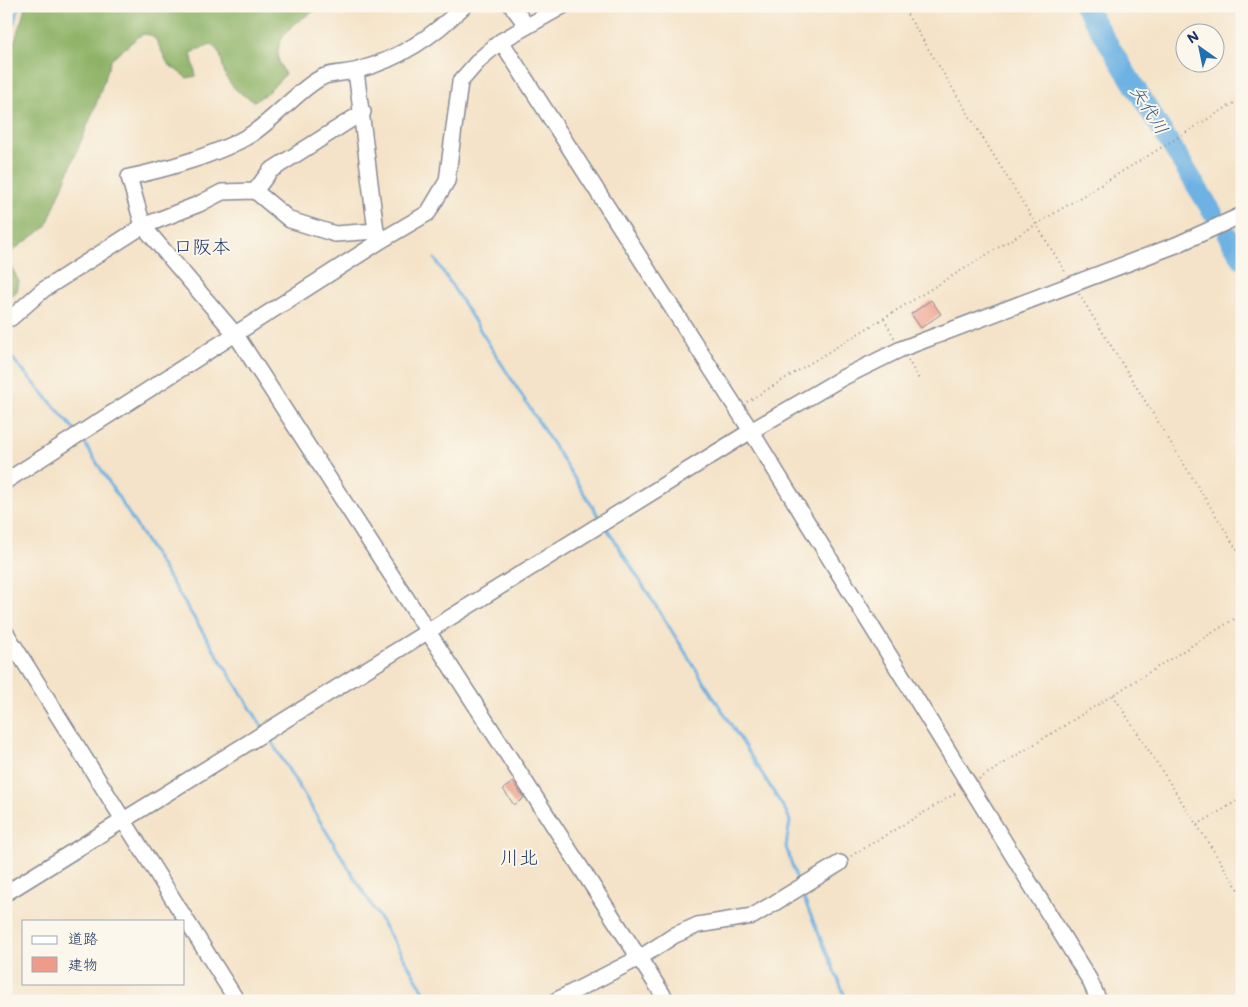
<svg xmlns="http://www.w3.org/2000/svg" width="1248" height="1007" viewBox="0 0 1248 1007" font-family="Mali,'Klee One',sans-serif">
<style>
.forest{fill:#8db266;stroke:#547062}
.lines{fill:none;stroke-linecap:round;stroke-linejoin:round}
.stream{stroke:#6db2e3;stroke-width:3}
.river{stroke:#6db2e3;stroke-width:20}
.building{fill:#ee9c89}
.minor-casing{stroke:#888993;stroke-width:18}
.path{stroke:#888993;stroke-width:2;stroke-dasharray:1 4;stroke-linecap:butt}
.minor{stroke:#fff;stroke-width:15}
.labels{text-anchor:middle;stroke-width:4;stroke-linejoin:round;paint-order:stroke}
.water-label{font-size:18px;font-style:italic;fill:#345686;stroke:#fbf7ec}
.quarter-label{font-size:19px;fill:#1b2f5e;stroke:#fbf7ec}
</style>
<rect width="100%" height="100%" fill="#fbf7ec"/>
<filter id="ink" filterUnits="userSpaceOnUse"><feTurbulence type="fractalNoise" baseFrequency=".02" numOctaves="2"/><feDisplacementMap in="SourceGraphic" scale="10" xChannelSelector="R" yChannelSelector="G"/><feConvolveMatrix kernelMatrix="1 2 1 2 8 2 1 2 1" color-interpolation-filters="sRGB"/></filter>
<filter id="wash" filterUnits="userSpaceOnUse"><feTurbulence type="fractalNoise" baseFrequency=".0096" numOctaves="4" result="noise"/><feDisplacementMap in="SourceGraphic" scale="20" xChannelSelector="R" yChannelSelector="G"/><feGaussianBlur stdDeviation="1.12" result="paint"/><feColorMatrix in="noise" values="0 0 0 0 0 0 0 0 0 0 0 0 0 0 0 0 0 1.4 0 .05"/><feComposite in="paint" operator="in"/></filter>
<g filter="url(#wash)">
<rect width="100%" height="100%" fill="#f4e3c8"/>
<path class="forest" d="M26 6H324C305 16 276 31 278 56 278 62 283 69 285 75L266 94 254 101C244 96 234 90 228 80 220 68 225 53 211 45L191 53 196 76 187 78 168 64 156 40 150 35 144 34 138 37 111 60 95 107 46 227 12 251 10 264 19 282 17 291 6 300V68Z"/>
<g class="lines">
<path class="stream" d="M6 47 19 6
M435 259 601 520
M6 351 75 430
M82 439 263 728
M606 527 787 813 790 821 786 847 798 883
M268 736 430 1001
M801 892 847 1001"/>
<path class="river" d="M1085 6 1213 213
M1228 236 1242 259"/>
</g>
<g id="blocks">
<path class="building" d="M931 300 941 314 921 328 911 314Z
M513 782 524 798 514 805 503 789Z"/>
</g>
</g>
<g filter="url(#ink)">
<use href="#blocks" fill-opacity="0" stroke="#888993" stroke-width="1"/>
<g class="lines">
<g class="minor-casing">
<path id="minor" d="M464 6C433 36 400 59 358 70 348 73 335 73 325 76 304 84 273 121 250 135 219 154 164 170 129 177L143 226 236 335 667 1001
M512 6 527 26
M501 41 751 431 1089 979 1099 1001
M356 71 376 231 381 239
M255 191 270 171 363 112
M6 316 11 318 43 290 143 226 199 204 222 192 255 191 290 220 335 234 376 231
M6 481 382 240 428 213 447 181 460 82 480 59 501 41 563 6
M6 633 237 1001
M6 893 751 431 842 378 901 349 1176 245 1242 215
M555 1001 641 957 675 935 698 925 753 916 840 863"/>
</g>
<path class="path" d="M902 6 1066 273
M1079 294 1242 558
M884 319 895 339
M908 360 920 381
M747 402 1242 98
M1113 695 1242 895
M979 779 1242 614
M1197 825 1242 798
M851 856 958 792"/>
<use href="#minor" class="minor"/>
</g>
</g>
<g class="labels">
<g class="water-label">
<text transform="translate(1149 110) rotate(58)" y="6">矢代川</text>
</g>
<g class="quarter-label">
<text x="202" y="253">口阪本</text>
<text x="519" y="864">川北</text>
</g>
</g>
<rect width="1248" height="1007" fill="none" stroke="#fbf7ec" stroke-width="25"/>
<rect x="22" y="920" width="162" height="65" fill="#fbf7ec" stroke="#a1a7b3"/>
<rect x="32" y="936" width="25" height="8" fill="#ffffff" stroke="#a1a7b3"/>
<text x="68" y="944" font-size="15" fill="#1b2f5e">道路</text>
<rect x="32" y="957" width="25" height="15" fill="#ee9c89" stroke="#a1a7b3"/>
<text x="68" y="970" font-size="15" fill="#1b2f5e">建物</text>
<g transform="translate(1200 48) rotate(327)"><circle r="24" fill="#fbf7ec" stroke="#a1a7b3"/>
<path d="M0-4L9 19L0 12L-9 19Z" fill="#1f6fb2"/>
<text y="-8" font-size="14" font-weight="bold" text-anchor="middle" fill="#1b2f5e">N</text>
</g>
</svg>
